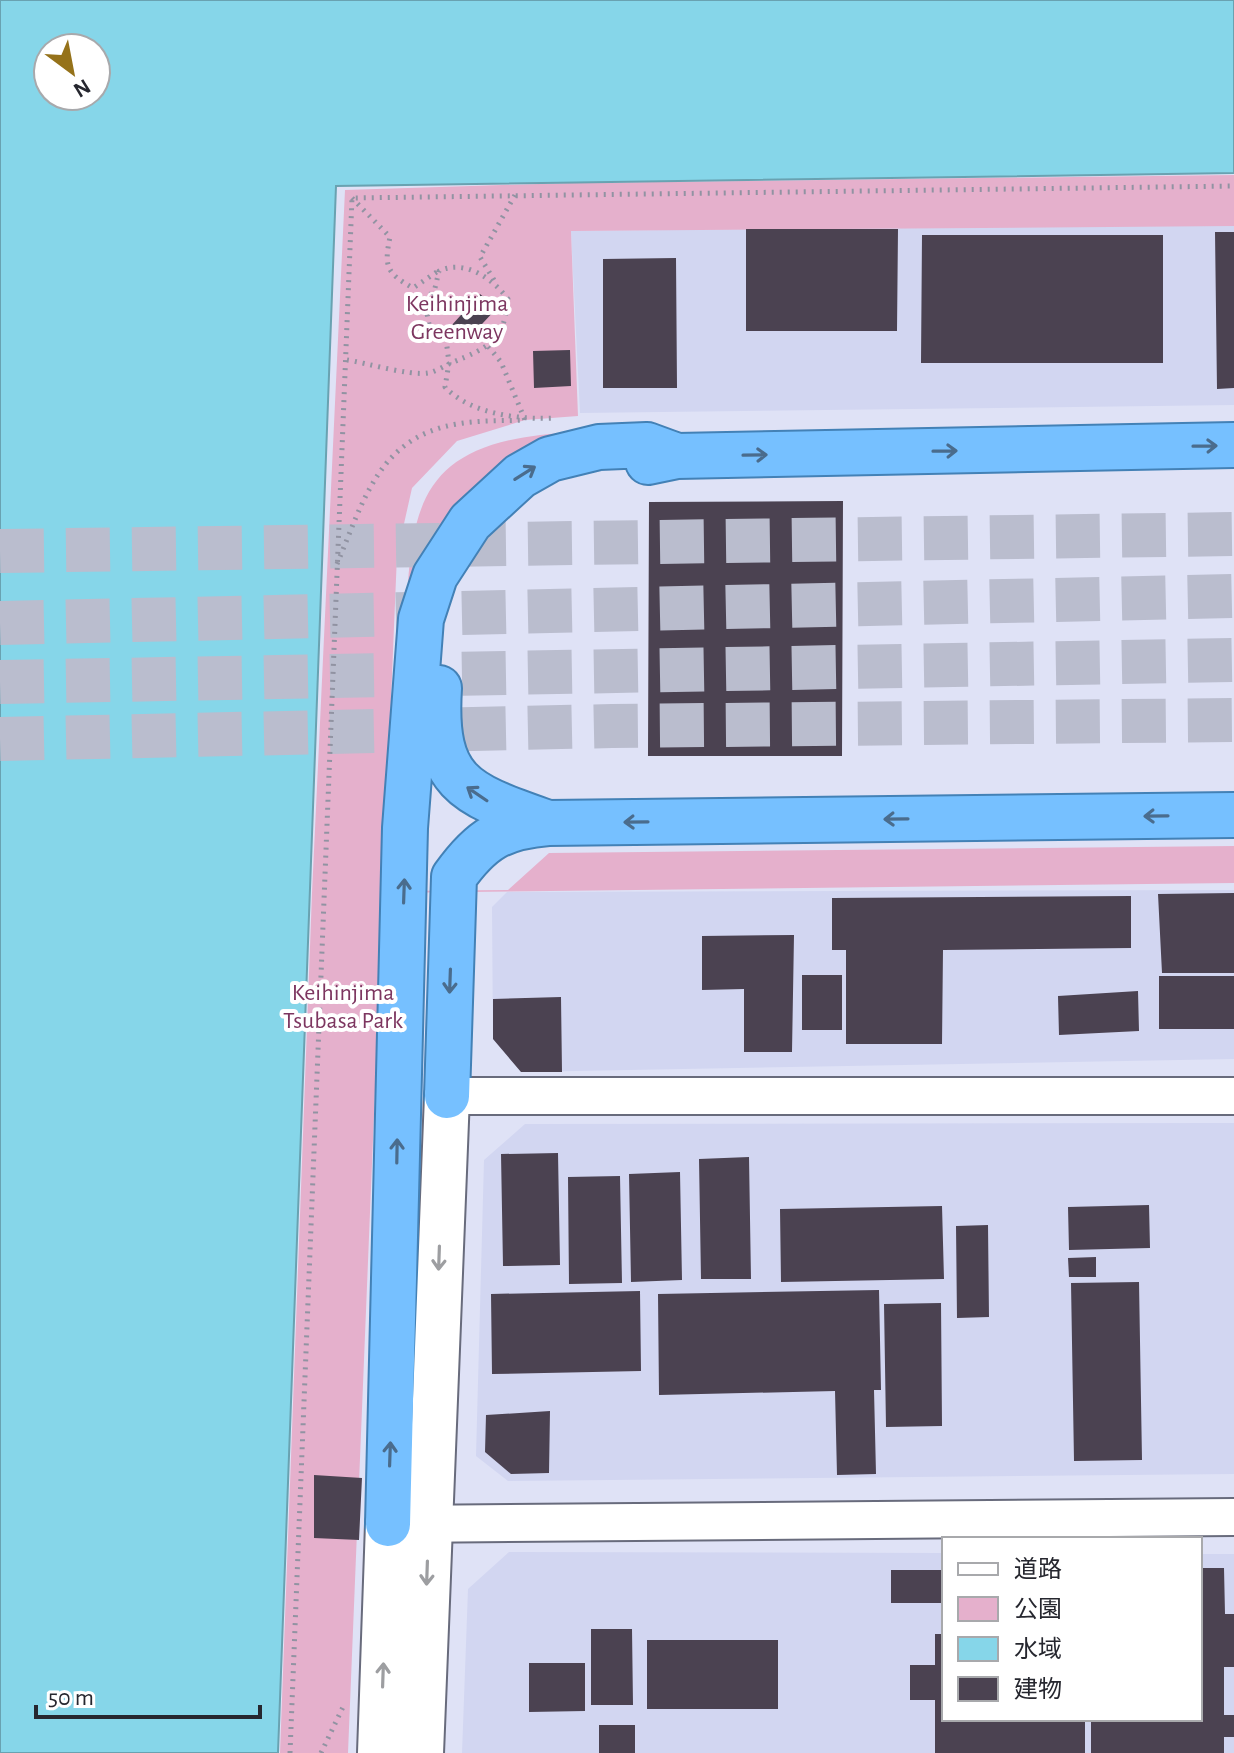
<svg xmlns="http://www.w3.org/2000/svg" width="1234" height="1753" viewBox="0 0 1234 1753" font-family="'Alegreya Sans','Noto Sans JP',sans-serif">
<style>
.built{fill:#d2d6f1}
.green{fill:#e5b0cc}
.water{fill:#86d6e9;stroke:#69a2b1;stroke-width:2;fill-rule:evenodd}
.building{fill:#4b4251}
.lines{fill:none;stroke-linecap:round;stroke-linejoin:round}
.trunk-tunnel{stroke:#babdce;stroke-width:44;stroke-dasharray:44 22;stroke-linecap:butt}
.motorway-tunnel{stroke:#babdce;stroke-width:44;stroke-dasharray:44 22;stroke-linecap:butt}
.minor-casing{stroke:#686b7c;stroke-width:40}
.tertiary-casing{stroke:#686b7c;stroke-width:48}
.trunk-casing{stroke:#4381b6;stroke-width:48}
.path{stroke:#9193a2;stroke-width:5;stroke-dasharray:2 6;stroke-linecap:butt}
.minor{stroke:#fff;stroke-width:36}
.tertiary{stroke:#fff;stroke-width:44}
.trunk{stroke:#76c0ff;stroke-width:44}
.oneway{stroke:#4a6c8d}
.oneway2{stroke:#9d9ea1}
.labels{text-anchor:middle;stroke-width:8;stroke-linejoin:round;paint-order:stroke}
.park-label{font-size:24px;fill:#7d3660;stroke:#fff}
</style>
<rect width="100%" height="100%" fill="#dfe2f6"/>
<path class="built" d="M1234 224V405L580 413 571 231Z
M1234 890V1059L521 1072 493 1039 492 907 507 892Z
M1234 1123V1474L508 1481 476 1456 484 1160 525 1124Z
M509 1552 944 1553V1719H1200V1554H1234V1753H462L468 1589Z"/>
<path class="green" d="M1234 175V226L571 231 578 416 525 420 457 441 412 488 397 555 383 891 508 890 549 853 1234 846V883L383 893 348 1753H280L312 893 345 190 570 183Z
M579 432 541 446 405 660C410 513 404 439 579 432Z"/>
<path class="water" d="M0 0H1234V173L336 186 278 1753H0ZM48 48H96V96H48Z"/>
<path class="building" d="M746 229H898L897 331H746Z
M1215 232H1234V388L1217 389Z
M922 235H1163V363H921Z
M676 258 677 388H603V259Z
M480 294 497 308 468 339 451 326Z
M570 350 571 386 534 388 533 351Z
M843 501 842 756H648L649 502Z
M1234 893V973H1162L1158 894Z
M1131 896V948L943 950 942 1044H846V950H832V898Z
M794 935 792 1052H744V989L702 990V936Z
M802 975H842V1030H802Z
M1159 976H1234V1029H1159Z
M1138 991 1139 1031 1059 1035 1058 996Z
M561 997 562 1072H521L493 1039V999Z
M558 1153 560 1265 503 1266 501 1154Z
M749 1157 751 1279H701L699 1159Z
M680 1172 682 1280 631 1282 629 1174Z
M620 1176 622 1283 569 1284 568 1177Z
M1149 1205 1150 1248 1069 1250 1068 1207Z
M942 1206 944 1279 781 1282 780 1209Z
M988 1225 989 1317 957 1318 956 1226Z
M1096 1257V1277H1069L1068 1258Z
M1139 1282 1142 1460 1074 1461 1071 1283Z
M879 1290 881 1390H874L876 1474 837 1475 835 1391 659 1395 658 1294Z
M640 1291 641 1371 492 1374 491 1294Z
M941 1303 942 1426 886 1427 884 1304Z
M550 1411 549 1473 511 1474 485 1452 486 1415Z
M314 1475 362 1478 359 1540 314 1538Z
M1200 1568H1224L1225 1614H1234V1667H1224V1715H1234V1737H1224V1753H1091V1719H1200Z
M891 1570H944V1603H891Z
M591 1629H632L633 1705H591Z
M935 1634H944V1719H1085V1753H935V1700H910V1665H935Z
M647 1640H778V1709H647Z
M529 1663H585V1711L529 1712Z
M599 1725H635V1753H599Z"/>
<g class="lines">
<path class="trunk-tunnel" d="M0 551 1234 534
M0 739 612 726 1234 720"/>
<path class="motorway-tunnel" d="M0 623 1234 596
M0 682 1234 660"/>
<g class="minor-casing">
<path id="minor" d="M447 1096H1234
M404 1524 1234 1517"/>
</g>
<g class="tertiary-casing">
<path id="tertiary" d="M380 1753 388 1524
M421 1753 447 1096"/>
</g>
<g class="trunk-casing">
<path id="trunk" d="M648 462 677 456 1234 445
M439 688C433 785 466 794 548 823
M447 1096 454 877C481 839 501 827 548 823L1234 815
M388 1524 405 828 421 619 435 576 470 522 520 476 550 459 599 447 647 445 677 456"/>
</g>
<path class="path" d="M352 198 390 237C384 266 386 273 413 288L438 271
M494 280 480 257 515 195
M347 360C367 363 409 376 428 373 435 372 444 366 451 363 489 347 504 342 508 299 492 278 465 259 439 271L435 288 425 303 429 324 446 339 449 363 445 387C470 414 520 420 555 418
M337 564C364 500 379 437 457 424 479 420 503 421 525 420L501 362 488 346
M290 1753 352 198 1234 186
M321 1753 343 1707"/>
<use href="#minor" class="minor"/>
<use href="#tertiary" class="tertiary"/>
<use href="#trunk" class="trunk"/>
</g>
<defs><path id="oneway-shaft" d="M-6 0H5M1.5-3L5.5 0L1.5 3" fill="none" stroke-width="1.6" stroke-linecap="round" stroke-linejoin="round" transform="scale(2)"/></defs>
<g class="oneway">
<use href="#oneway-shaft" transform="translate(1205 446) rotate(-1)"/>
<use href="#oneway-shaft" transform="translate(945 451) rotate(-1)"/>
<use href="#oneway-shaft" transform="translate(755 455) rotate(-1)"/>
<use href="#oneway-shaft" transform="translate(525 473) rotate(-32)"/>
<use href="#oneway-shaft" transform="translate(477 794) rotate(-146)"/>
<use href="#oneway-shaft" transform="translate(1156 816) rotate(179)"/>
<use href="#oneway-shaft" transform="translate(896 819) rotate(179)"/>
<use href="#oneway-shaft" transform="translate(636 822) rotate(179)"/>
<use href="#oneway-shaft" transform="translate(404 891) rotate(-88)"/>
<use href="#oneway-shaft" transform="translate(450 981) rotate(92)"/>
<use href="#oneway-shaft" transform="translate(397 1151) rotate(-89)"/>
<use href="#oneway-shaft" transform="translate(390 1454) rotate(-88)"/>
</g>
<g class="oneway2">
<use href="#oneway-shaft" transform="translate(439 1258) rotate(92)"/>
<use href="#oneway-shaft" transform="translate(427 1573) rotate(92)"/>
<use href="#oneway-shaft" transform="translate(383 1675) rotate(-88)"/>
</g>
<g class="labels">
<g class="park-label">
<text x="457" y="311">Keihinjima<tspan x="457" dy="28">Greenway</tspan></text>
<text x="343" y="1000">Keihinjima<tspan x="343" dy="28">Tsubasa Park</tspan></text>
</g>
</g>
<rect x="942" y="1537" width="260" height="184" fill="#ffffff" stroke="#a8a9ac" stroke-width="2"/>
<rect x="958" y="1563" width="40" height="12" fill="#ffffff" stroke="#a8a9ac" stroke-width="2"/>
<text x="1014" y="1577" font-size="24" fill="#26272f">道路</text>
<rect x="958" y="1597" width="40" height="24" fill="#e5b0cc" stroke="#a8a9ac" stroke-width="2"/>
<text x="1014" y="1617" font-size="24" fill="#26272f">公園</text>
<rect x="958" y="1637" width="40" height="24" fill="#86d6e9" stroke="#a8a9ac" stroke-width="2"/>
<text x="1014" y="1657" font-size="24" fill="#26272f">水域</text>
<rect x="958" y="1677" width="40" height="24" fill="#4b4251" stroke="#a8a9ac" stroke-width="2"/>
<text x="1014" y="1697" font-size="24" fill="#26272f">建物</text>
<g transform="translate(72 72) rotate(148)"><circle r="38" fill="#ffffff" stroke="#a8a9ac" stroke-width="2"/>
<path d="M0-6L14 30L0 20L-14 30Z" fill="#95721a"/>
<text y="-12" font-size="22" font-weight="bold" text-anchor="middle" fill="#26272f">N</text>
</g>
<path d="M36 1705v12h224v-12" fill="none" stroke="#26272f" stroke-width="4"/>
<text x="48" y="1705" font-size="24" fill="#26272f" stroke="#ffffff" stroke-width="6" paint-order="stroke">50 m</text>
</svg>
